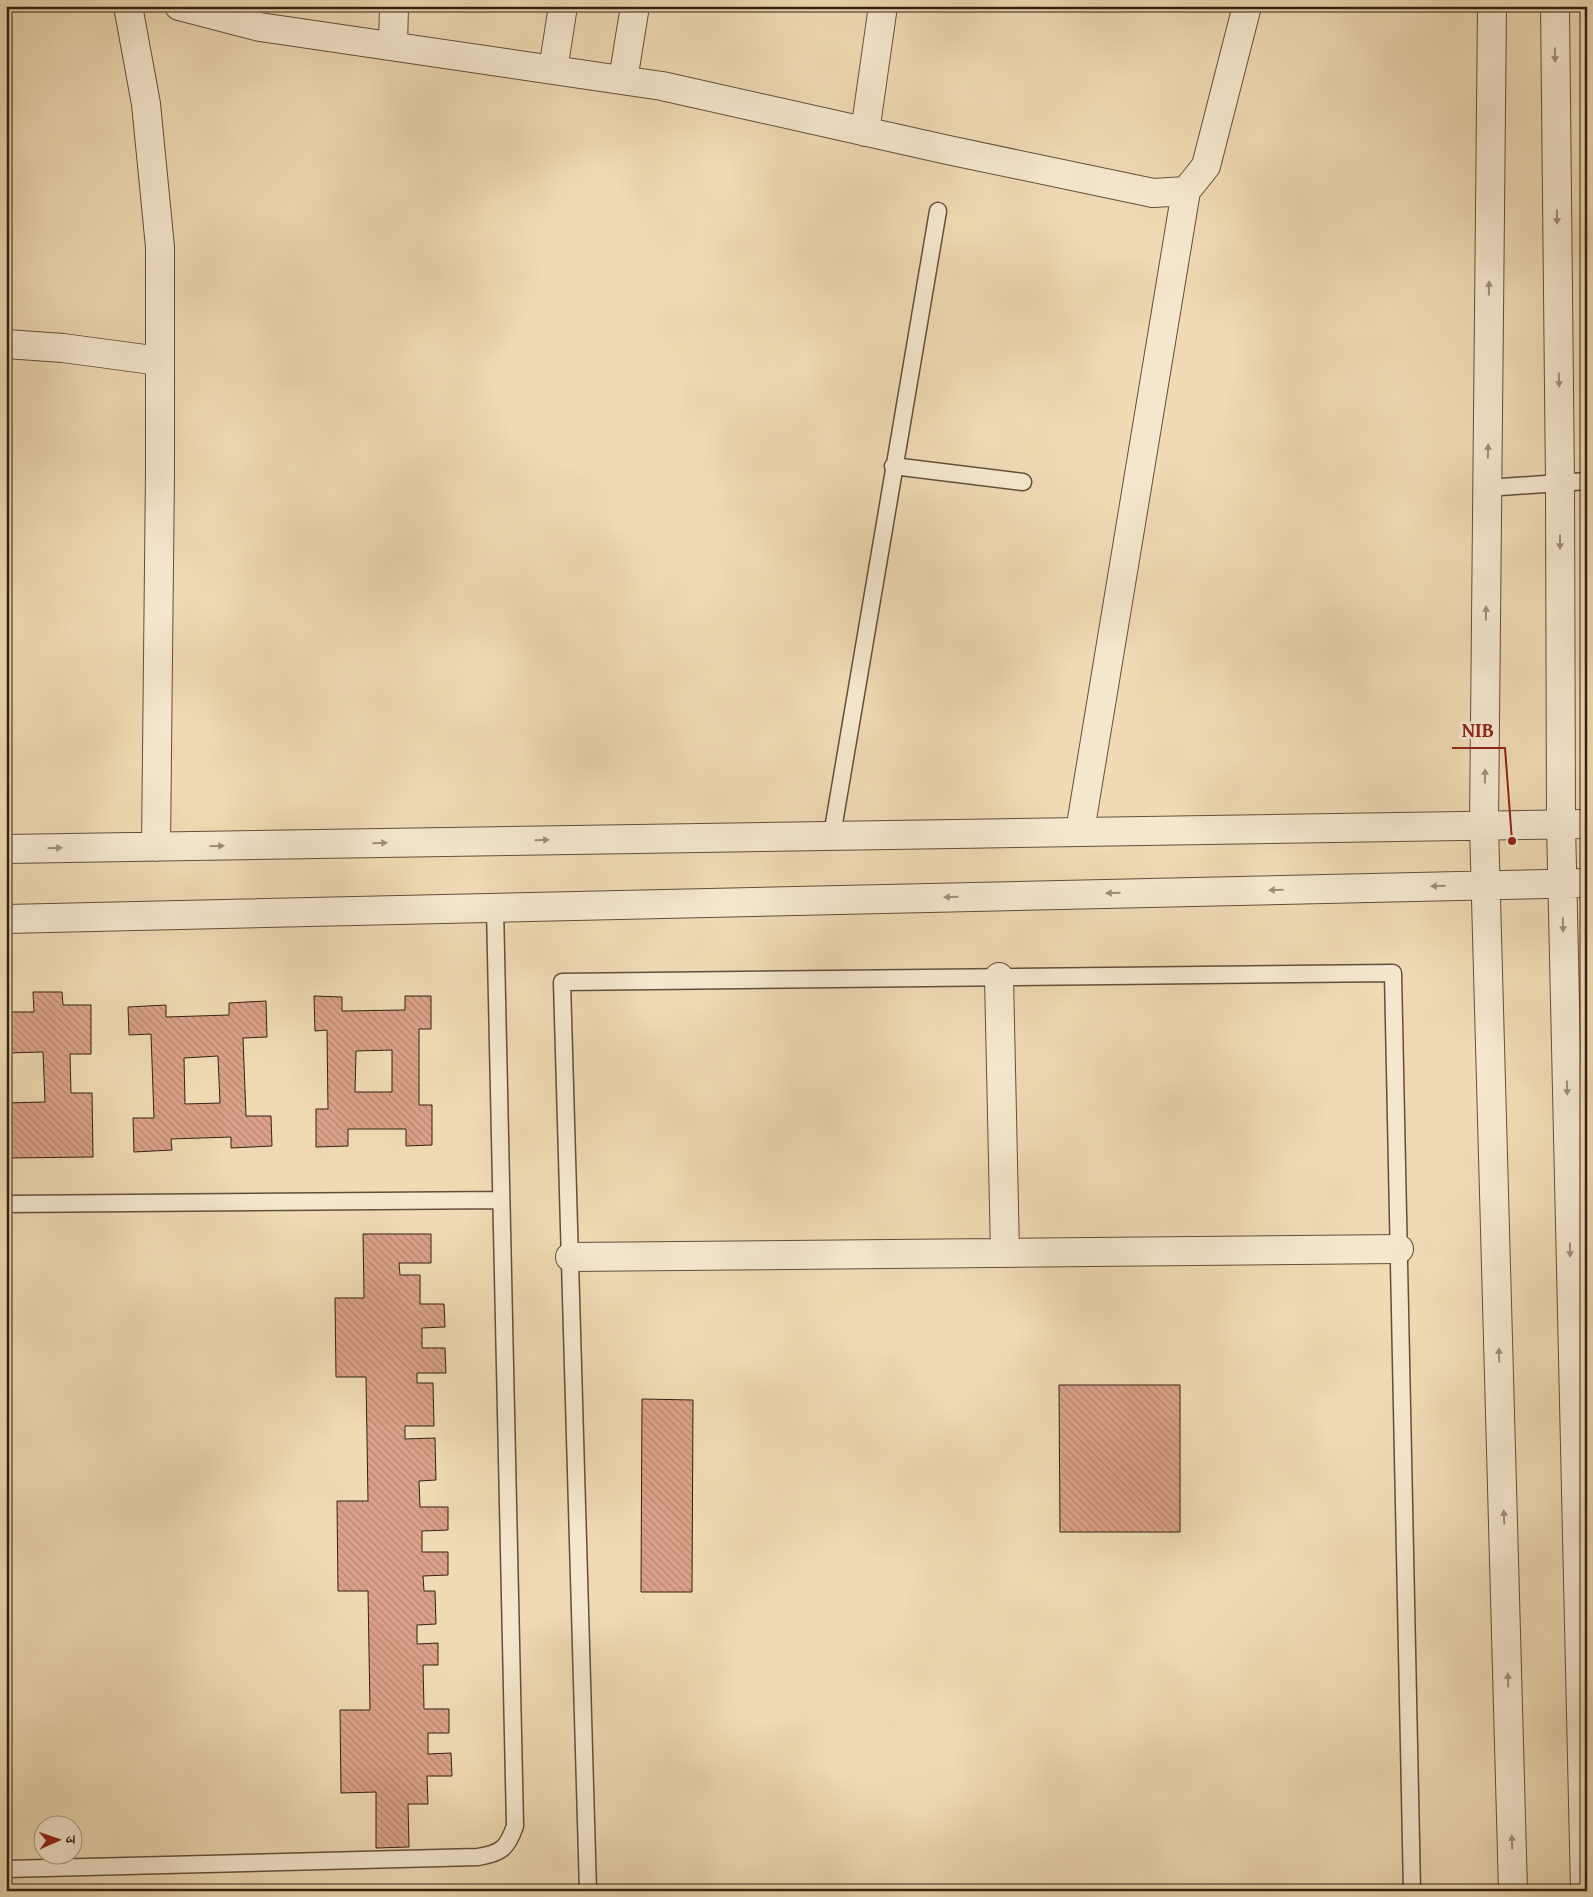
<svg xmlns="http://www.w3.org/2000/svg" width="1593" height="1897" viewBox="0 0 1593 1897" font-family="'Gentium Book Plus','Noto Serif Devanagari',serif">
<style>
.building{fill:url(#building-back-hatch);stroke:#332111;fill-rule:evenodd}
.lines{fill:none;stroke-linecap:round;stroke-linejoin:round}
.service-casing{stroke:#624f3a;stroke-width:19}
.minor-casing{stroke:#624f3a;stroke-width:30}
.tertiary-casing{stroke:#624f3a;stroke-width:30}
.service{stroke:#f5e7ce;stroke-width:16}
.minor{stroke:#f5e7ce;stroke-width:28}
.tertiary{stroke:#f5e7ce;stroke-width:28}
.oneway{fill:#9e8e79}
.leader{fill:none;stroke:#8f2418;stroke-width:2}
.callout-dot{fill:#8f2418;stroke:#f5e7ce;stroke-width:2}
.callout-label{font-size:20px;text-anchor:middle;font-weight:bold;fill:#8f2418;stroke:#f5e7ce;stroke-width:5;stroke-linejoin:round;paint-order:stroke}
</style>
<defs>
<pattern id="building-back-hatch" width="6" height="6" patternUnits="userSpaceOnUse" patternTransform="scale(1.25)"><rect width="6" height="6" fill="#dca289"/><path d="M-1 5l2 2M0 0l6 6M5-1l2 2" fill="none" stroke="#b3846f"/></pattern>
</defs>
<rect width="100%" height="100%" fill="#efdab3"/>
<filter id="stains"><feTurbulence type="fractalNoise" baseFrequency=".004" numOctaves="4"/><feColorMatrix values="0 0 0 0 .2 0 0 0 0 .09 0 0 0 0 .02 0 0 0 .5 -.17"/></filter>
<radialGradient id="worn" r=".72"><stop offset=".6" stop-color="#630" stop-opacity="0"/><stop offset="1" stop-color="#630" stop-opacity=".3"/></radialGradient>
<path class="building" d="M33 992H62L63 1005H91V1054H70L71 1093H92L93 1157 6 1158V1103L45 1102 43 1052 6 1053V1012H34Z
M314 996 342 997V1011L405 1010V996H431V1029H419V1105H432V1145L406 1146V1129H348V1146L316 1147V1109H328L327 1030 315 1031ZM392 1050V1092H355L356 1051Z
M266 1001 267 1037 243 1038 246 1116H271L272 1146 231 1148V1137L171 1139 172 1150 134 1152 133 1118H154L151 1034 129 1035 128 1007 166 1005V1017L229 1015V1003ZM218 1056 220 1103 185 1104 184 1058Z
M363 1234H431V1263H399L400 1275H420V1304H444L445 1327 422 1328V1348H445L446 1373H417V1383H433L434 1426H405V1439L435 1438 436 1480 419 1481 420 1507H448V1530L422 1531V1552H448V1575L423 1576 424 1591H435L436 1624 417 1625V1644L438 1643V1665H423L424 1709H449V1733H428V1754L451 1753 452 1776H427L428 1804H408L409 1847 376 1848V1792L341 1793 340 1710H370L368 1591H338L337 1501H368L366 1377H336L335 1298H364Z
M1059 1385H1180V1532H1060Z
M642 1399 693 1400 692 1592H641Z"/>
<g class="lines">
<g class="service-casing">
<path id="service" d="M893 466 1023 482
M1487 488 1587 481
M832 835 938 211
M6 1204 501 1200
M6 1869 478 1857C501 1853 507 1849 515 1826L495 907
M588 1891 562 982 1393 973 1412 1891"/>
</g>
<g class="minor-casing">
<path id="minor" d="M179 6 260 27 662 86 948 150 1153 193 1186 191
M1555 6 1560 483 1561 824
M393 46 394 6
M553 70 563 6
M623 80 635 6
M865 132 883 6
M6 344 63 348 160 361
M1484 825 1492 6
M1080 831 1186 191 1206 166 1247 6
M999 977 1005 1253
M570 1257 1399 1249"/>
</g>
<g class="tertiary-casing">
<path id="tertiary" d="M128 6 146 104 160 247V471L156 847
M1561 824 1585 1891
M1484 825 1513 1891
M6 849 1587 824
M6 919 1587 883"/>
</g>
<use href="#service" class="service"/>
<use href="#minor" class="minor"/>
<use href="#tertiary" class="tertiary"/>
</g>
<defs><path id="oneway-solid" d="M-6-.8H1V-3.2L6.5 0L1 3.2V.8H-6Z" transform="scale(1.25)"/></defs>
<g class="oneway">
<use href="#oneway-solid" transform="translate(1555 55) rotate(89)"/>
<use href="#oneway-solid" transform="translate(1557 217) rotate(89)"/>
<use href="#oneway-solid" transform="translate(1489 288) rotate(-89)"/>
<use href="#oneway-solid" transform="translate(1559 380) rotate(89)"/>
<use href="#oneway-solid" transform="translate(1488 451) rotate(-89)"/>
<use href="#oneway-solid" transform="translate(1560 542) rotate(90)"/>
<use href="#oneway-solid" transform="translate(1486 613) rotate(-89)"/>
<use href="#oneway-solid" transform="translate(1485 776) rotate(-89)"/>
<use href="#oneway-solid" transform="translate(542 840) rotate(-1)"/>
<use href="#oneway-solid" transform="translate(380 843) rotate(-1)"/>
<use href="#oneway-solid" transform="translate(217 846) rotate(-1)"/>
<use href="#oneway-solid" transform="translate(55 848) rotate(-1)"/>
<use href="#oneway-solid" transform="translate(1438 886) rotate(179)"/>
<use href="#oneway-solid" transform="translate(1276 890) rotate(179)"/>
<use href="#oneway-solid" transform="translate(1113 893) rotate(179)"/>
<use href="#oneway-solid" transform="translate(951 897) rotate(179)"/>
<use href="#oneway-solid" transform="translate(1563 925) rotate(89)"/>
<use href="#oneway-solid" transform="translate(1567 1088) rotate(89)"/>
<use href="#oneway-solid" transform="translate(1570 1250) rotate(89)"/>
<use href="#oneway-solid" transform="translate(1499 1355) rotate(-92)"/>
<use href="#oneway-solid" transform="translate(1504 1517) rotate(-92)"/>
<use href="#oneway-solid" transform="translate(1508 1680) rotate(-92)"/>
<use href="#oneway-solid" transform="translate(1512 1842) rotate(-92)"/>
</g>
<path class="leader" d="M1512 841L1505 748H1452"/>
<circle class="callout-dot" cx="1512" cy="841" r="5"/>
<g class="callout-label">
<text x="1478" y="737">NIB</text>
</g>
<rect width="1593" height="1897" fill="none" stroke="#efdab3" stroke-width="25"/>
<rect x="8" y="8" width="1578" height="1882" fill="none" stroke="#332111" stroke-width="2.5"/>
<rect x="12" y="12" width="1568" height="1872" fill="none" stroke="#332111"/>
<g transform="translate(58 1840) rotate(88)"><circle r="24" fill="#f5e7ce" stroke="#a79882"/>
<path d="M0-4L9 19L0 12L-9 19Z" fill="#8f2418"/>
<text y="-8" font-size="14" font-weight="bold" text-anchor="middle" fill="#332111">उ</text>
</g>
<rect width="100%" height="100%" filter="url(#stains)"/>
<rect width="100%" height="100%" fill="url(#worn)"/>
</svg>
